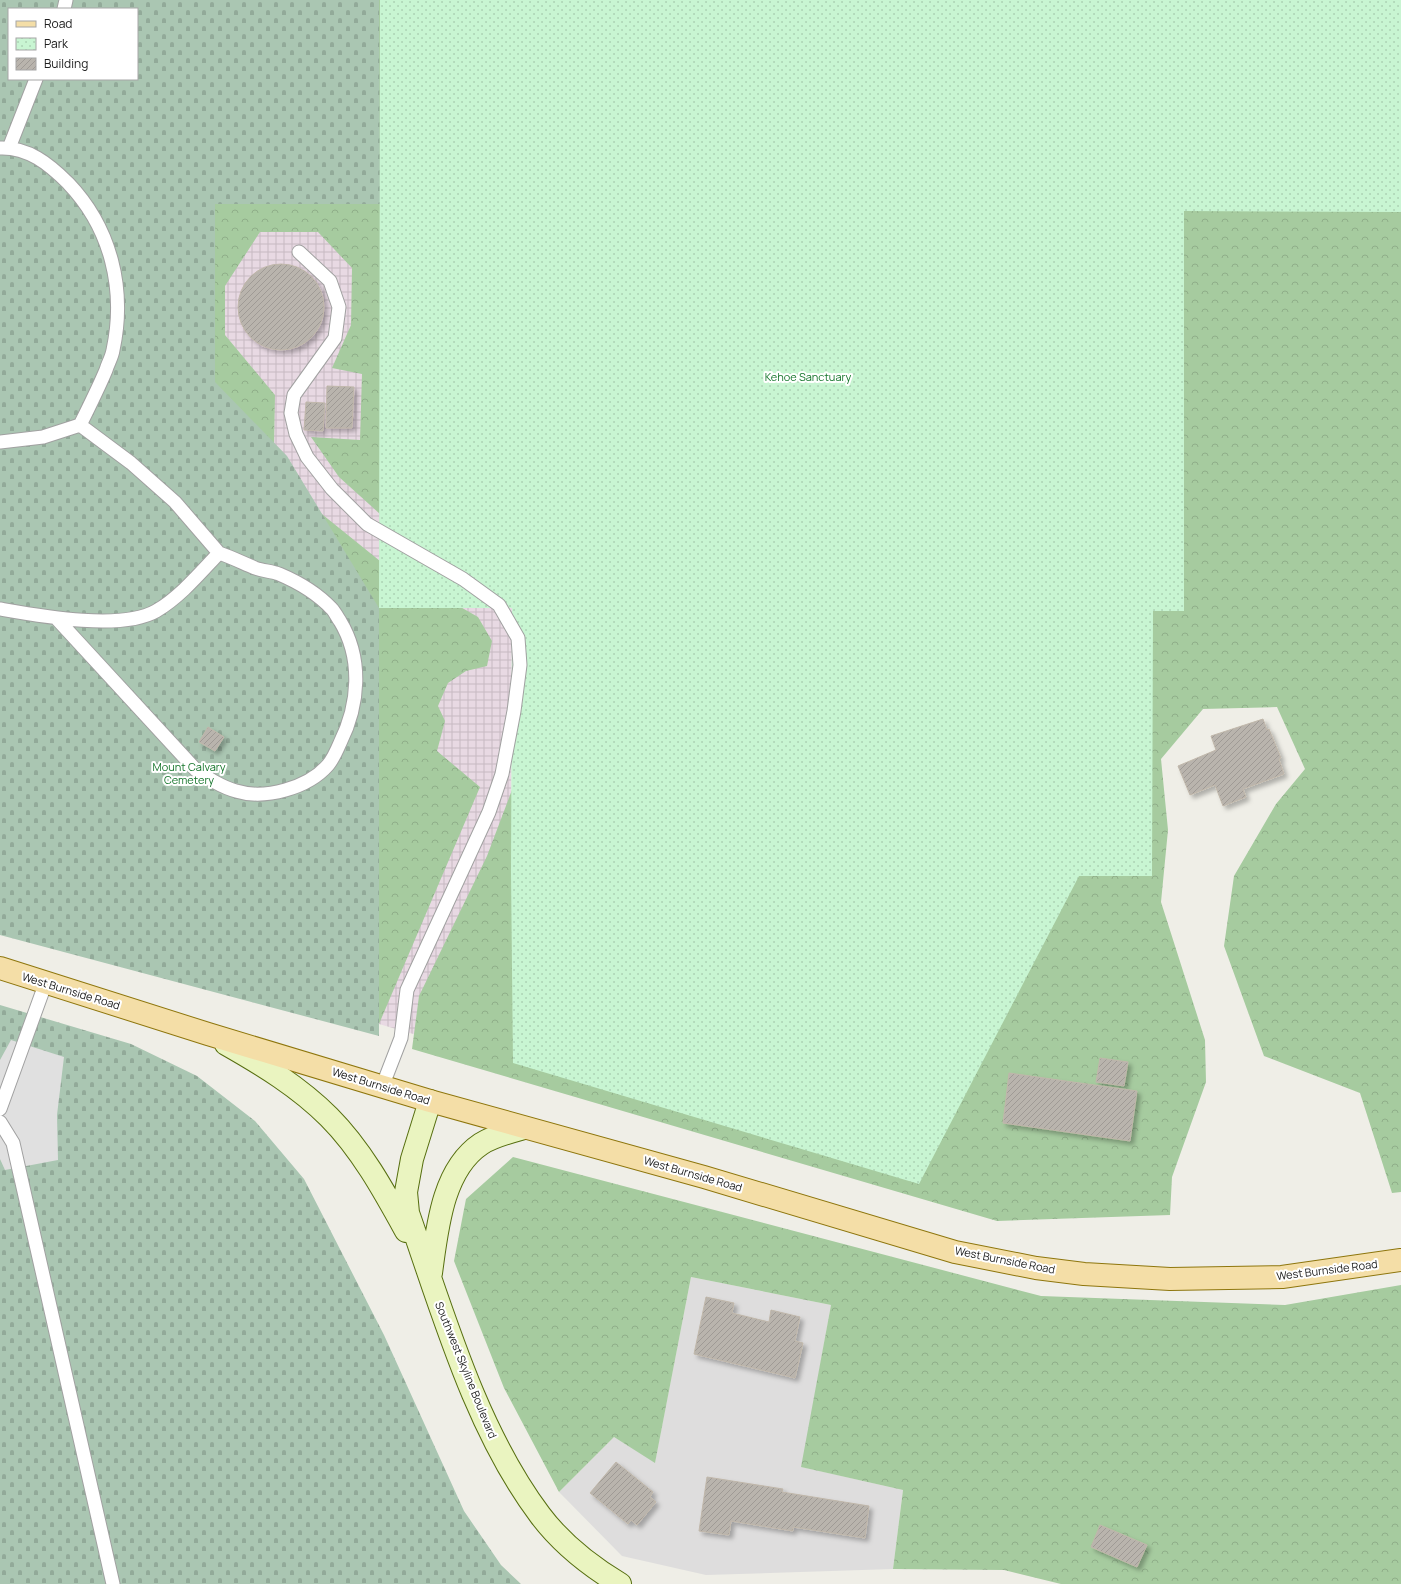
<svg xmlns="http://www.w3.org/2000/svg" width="1401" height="1584" viewBox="0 0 1401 1584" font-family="Manrope,sans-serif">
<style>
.residential{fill:#dedddd}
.industrial{fill:url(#industrial-grid)}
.forest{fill:url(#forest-crowns)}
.cemetery{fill:url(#cemetery-stones);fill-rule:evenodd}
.park{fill:url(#park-dots)}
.parking{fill:#e0e0e0}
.building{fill:url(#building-hatch);stroke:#c0b7aa;filter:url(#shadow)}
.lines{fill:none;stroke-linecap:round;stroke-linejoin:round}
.service-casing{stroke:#a1a1a1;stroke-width:15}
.secondary-casing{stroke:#566e0f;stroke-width:24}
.primary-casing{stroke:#8e760d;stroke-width:24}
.service{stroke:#fff;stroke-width:13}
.secondary{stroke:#eaf4c0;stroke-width:22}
.primary{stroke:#f4dea7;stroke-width:22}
.labels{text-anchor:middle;stroke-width:4;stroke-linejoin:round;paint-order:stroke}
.park-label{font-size:11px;fill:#16762c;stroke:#fff}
.street-label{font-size:11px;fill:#202020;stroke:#fff}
</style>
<defs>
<pattern id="industrial-grid" width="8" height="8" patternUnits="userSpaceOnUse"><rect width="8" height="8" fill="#e8d9e3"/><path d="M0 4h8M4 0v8" fill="none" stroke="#c7bac2"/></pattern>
<pattern id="forest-crowns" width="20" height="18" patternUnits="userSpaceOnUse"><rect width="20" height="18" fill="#a6cb9f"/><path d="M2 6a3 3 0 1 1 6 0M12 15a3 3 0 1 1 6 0" fill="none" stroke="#8fae89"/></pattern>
<pattern id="cemetery-stones" width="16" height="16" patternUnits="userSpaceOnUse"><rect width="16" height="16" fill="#aac6b2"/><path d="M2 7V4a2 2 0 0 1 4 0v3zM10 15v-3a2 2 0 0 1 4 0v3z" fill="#92aa99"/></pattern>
<pattern id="park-dots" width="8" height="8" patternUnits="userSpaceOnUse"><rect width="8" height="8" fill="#c8f5d2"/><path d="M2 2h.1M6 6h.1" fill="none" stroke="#acd2b4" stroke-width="1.8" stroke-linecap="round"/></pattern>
<pattern id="building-hatch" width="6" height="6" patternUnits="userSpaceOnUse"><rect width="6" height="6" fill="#b9b4ad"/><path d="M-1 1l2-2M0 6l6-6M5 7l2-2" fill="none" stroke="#9f9a95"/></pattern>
<filter id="shadow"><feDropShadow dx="3.5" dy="3.5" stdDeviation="2" flood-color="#0004"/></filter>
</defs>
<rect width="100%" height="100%" fill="#efeee7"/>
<path class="residential" d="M691 1277 831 1305 802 1467 903 1490 893 1569 706 1575 622 1556 559 1492 614 1437 655 1462Z"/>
<path class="industrial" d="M215 204H380V608H512L511 873 513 1063 379 1024V608L215 382Z"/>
<path class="forest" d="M282 0H1401V1192L1392 1193 1360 1093 1264 1056 1224 946 1234 876 1276 804 1305 769 1277 707 1203 709 1161 759 1168 830 1161 902 1205 1040 1206 1082 1172 1177 1170 1215 997 1221 412 1049 419 996 487 856 518 774 522 614 380 514 339 477 311 437 360 440 362 374 332 368 351 325 352 268 318 232H260L225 286V335L275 395 274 449 302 498 380 561 478 617 492 641 487 666 466 671 448 683 438 706 445 721 437 751 480 787 379 1024 211 508 143 169Z
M513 1157 1041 1296 1285 1305 1401 1285V1584H1061L1004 1570 893 1569 903 1490 801 1467 831 1305 691 1277 655 1463 614 1437 559 1492 504 1388 454 1261 466 1199Z"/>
<path class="cemetery" d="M0 0H379L380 204H215V382L287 456 379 608V1036L0 935ZM9 9H137V79H9Z
M0 1005 131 1044 197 1076 255 1121 304 1179 384 1335 464 1511 501 1565 521 1584H0Z"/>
<path class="park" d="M380 0H1401V212L1184 211V611H1153L1152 876H1079L919 1184 513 1063 511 873 512 608H379Z"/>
<path class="parking" d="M11 1040 64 1057 57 1115 58 1160 5 1170 0 1159V1060Z"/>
<path class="building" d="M238 307a43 43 0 1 1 86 0a43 43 0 1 1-86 0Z
M327 386 354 387 352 428H326Z
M306 402 325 403 323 431 304 430Z
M1263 719 1267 730 1269 729 1281 758 1279 759 1284 774 1243 789 1246 797 1223 806 1215 785 1190 795 1178 766 1216 750 1211 736Z
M208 727 224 737 215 751 199 742Z
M1100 1058 1128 1062 1124 1086 1096 1082Z
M1009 1073 1137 1091 1130 1141 1003 1123Z
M706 1297 734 1303 732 1313 769 1322 771 1310 800 1317 795 1341 803 1343 795 1378 694 1354Z
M616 1462 653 1492 650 1497 656 1502 637 1525 631 1520 628 1524 590 1493Z
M707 1477 783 1489 782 1492 869 1506 865 1538 793 1527V1531L731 1521 729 1535 699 1531Z
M1100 1525 1147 1545 1137 1567 1091 1547Z"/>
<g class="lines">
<g class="service-casing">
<path id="service" d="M64 9 66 0
M0 148C28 147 49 164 68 183 111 228 126 289 113 350 112 357 108 363 106 370 98 389 89 407 80 425L43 437 0 442
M9 148 36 79
M299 252 330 281 339 307 335 338 294 395 291 413 296 434 307 457 332 489 367 524 463 579 499 605 518 638 520 665 514 711 502 774 489 812 407 990 401 1038 382 1087
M80 425 131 463 175 502 219 553
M0 609C40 616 121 631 156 611 180 597 200 573 219 553 231 557 243 563 255 568 263 571 271 571 279 574 298 582 317 593 332 609 335 612 337 617 340 621 363 659 359 705 340 743 337 750 333 759 328 765 308 788 265 800 236 791 221 787 208 778 196 770L57 619
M0 1109 46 982
M0 1122 13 1143 113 1584"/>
</g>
<g class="secondary-casing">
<path id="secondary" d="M226 1044C263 1065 299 1087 329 1117 361 1149 384 1191 406 1231
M430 1101 412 1159 406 1192 408 1213C443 1313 476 1430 540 1515 561 1543 590 1566 620 1584
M431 1273C437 1230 442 1170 481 1144 493 1136 510 1132 524 1128"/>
</g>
<g class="primary-casing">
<path id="primary" d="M0 968 208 1034 430 1101 704 1177 955 1252 1036 1268 1084 1274 1170 1279 1282 1277 1401 1260"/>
</g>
<use href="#service" class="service"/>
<use href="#secondary" class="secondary"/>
<use href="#primary" class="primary"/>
</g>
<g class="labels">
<g class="park-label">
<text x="808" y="381">Kehoe Sanctuary</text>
<text x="189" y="771">Mount Calvary<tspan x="189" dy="13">Cemetery</tspan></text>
</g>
<g class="street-label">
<text transform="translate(71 991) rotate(17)" y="4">West Burnside Road</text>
<text transform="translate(381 1086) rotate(17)" y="4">West Burnside Road</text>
<text transform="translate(693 1174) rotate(16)" y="4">West Burnside Road</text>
<text transform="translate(1005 1260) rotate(11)" y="4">West Burnside Road</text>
<text transform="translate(1327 1270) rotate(-7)" y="4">West Burnside Road</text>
<text transform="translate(466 1370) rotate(68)" y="4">Southwest Skyline Boulevard</text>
</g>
</g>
<rect x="8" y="8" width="130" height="72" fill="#ffffff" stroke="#a6a6a6"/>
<rect x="16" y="21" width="20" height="6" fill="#f4dea7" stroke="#a6a6a6"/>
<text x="44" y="28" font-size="12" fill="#202020">Road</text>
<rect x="16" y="38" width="20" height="12" fill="url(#park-dots)" stroke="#a6a6a6"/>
<text x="44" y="48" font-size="12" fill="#202020">Park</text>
<rect x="16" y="58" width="20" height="12" fill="url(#building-hatch)" stroke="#a6a6a6"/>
<text x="44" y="68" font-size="12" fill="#202020">Building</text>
</svg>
